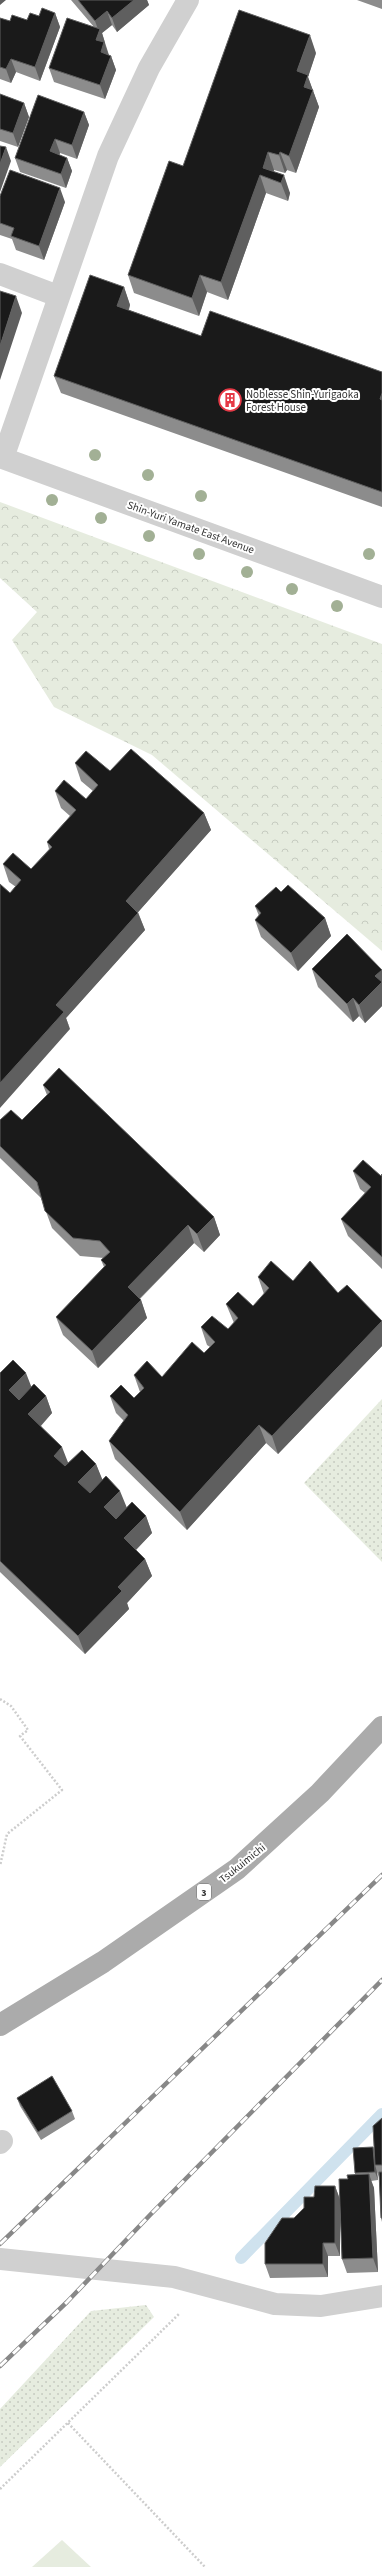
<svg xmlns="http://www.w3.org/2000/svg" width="382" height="2567" viewBox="0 0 382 2567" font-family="'Source Sans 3',sans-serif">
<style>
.grass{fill:url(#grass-dots)}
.forest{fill:url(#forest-crowns)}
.pitch{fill:#e6ecdf}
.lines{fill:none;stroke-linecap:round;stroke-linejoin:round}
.stream{stroke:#cfe2ee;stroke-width:12}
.path{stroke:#cdcdcd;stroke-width:2.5;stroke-dasharray:2 2;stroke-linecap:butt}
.minor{stroke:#d0d0d0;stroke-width:22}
.major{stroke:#ababab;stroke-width:22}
.rail-casing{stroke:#888;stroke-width:4.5}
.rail{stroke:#fff;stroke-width:3;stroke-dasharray:9;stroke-linecap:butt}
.tree{fill:#a2b095}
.wall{fill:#8c8c8c}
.shaded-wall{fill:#5f5f5f}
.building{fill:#1a1a1a;stroke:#5f5f5f}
.labels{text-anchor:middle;stroke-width:4;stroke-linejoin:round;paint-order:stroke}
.shield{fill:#fff;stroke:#707070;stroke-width:1}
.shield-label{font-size:10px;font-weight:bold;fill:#333}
.poi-label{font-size:11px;fill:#333;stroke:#fff;text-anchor:start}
.street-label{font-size:11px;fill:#333;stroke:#fff}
</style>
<defs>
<pattern id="grass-dots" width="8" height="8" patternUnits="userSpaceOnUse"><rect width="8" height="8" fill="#e6ecdf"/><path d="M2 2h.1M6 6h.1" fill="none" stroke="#c6cbc0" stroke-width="1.8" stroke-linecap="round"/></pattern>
<pattern id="forest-crowns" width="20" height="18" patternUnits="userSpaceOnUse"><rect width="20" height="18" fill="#e6ecdf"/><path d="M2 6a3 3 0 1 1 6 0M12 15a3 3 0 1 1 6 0" fill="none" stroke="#c6cbc0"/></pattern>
</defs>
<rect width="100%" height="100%" fill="#fff"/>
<path class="grass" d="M382 1399V1562L304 1483Z
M146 2305 154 2317 0 2467V2409L91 2311Z"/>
<path class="forest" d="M0 502 382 644V951L152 755 54 707 12 640 37 612 0 578Z"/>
<path class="pitch" d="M62 2540 91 2567H32Z"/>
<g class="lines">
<path class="stream" d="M241 2258 382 2114"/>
<path class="path" d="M0 1699 11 1706 28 1730 20 1736 62 1790 7 1834 0 1866
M68 2423 205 2567
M0 2489 180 2313"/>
<path class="minor" d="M0 274 58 296
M0 457 382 597
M3 458 108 156 149 68 188 0
M0 2143 2 2141
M0 2259 174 2277 275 2304 321 2306 382 2296"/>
<path class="major" d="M0 2025 103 1962 237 1869 320 1793 382 1727"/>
<g class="rail-casing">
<path id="rail" d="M0 2244 382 1875
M0 2366 67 2302 150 2215 382 1980"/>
</g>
<use href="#rail" class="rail"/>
</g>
<g class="tree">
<circle cx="95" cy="455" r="6"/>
<circle cx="148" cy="475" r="6"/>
<circle cx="201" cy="496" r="6"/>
<circle cx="52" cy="500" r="6"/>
<circle cx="101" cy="518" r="6"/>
<circle cx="149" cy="536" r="6"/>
<circle cx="199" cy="554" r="6"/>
<circle cx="369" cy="554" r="6"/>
<circle cx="247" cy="572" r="6"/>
<circle cx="292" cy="589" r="6"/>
<circle cx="337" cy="606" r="6"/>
</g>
<path class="wall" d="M71 0H147L149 5 117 32 112 25 102 33 109 55 111 56 116 70 105 99 54 82 49 68 94 27Z
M357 0H382V9Z
M55 13 60 27 40 81 16 72 11 83 0 79V18L10 21 27 20Z
M316 53 308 77 319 107 296 173 287 170 285 173 274 170V172L290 193 288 201 266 193 228 300 207 292 199 316 134 293 128 275 183 166Z
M0 94 24 103 29 117 18 147 0 141Z
M84 112 89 125 77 159 60 153 59 155 67 158 72 171 66 188 20 172 15 158Z
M0 196 65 202 44 260 16 250 12 239 0 235Z
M124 287 130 305 129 310 201 336 382 372V507L61 393 54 376Z
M75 763 110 771 204 813 211 830 138 912 145 930 66 1018 70 1029 10 893 16 887 9 882 3 864 31 869 49 849 47 842 70 816 61 808 55 791 86 799 93 791 81 781Z
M281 892 325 918 331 936 298 971 261 937 255 920 259 916 255 906Z
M312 969 382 970V1006L365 1023 359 1016 353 1022 318 987Z
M43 1085 214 1217 220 1235 204 1252 194 1243 140 1299 141 1300 147 1318 98 1368 63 1335 56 1317 104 1267 101 1260 104 1258 80 1256 52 1228 41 1198 0 1158V1120H22L47 1095Z
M353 1171 381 1176 382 1174V1269L348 1236 341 1219 365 1193 360 1189Z
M258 1277 293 1281 338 1293 382 1321V1346L278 1454 266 1443 187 1530 115 1459 109 1441 124 1421 116 1413 110 1396 134 1398 140 1392 134 1375 162 1377 204 1353 210 1347 207 1345 201 1327 228 1329 234 1323 226 1304 253 1306 264 1294Z
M0 1373 31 1387 46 1396 52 1413 41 1426 68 1463 96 1464 102 1480 126 1508 146 1516 152 1533 136 1550 145 1559 152 1576 127 1603 129 1609 85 1654 0 1572Z
M17 2098 72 2111 75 2119 41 2140 20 2106Z
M382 2118V2222L381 2218 379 2177 377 2172 378 2180 371 2181 374 2188 378 2272 347 2273 342 2259 340 2207V2256H328V2277L270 2278 265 2264 294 2218 314 2197 335 2186 340 2199 348 2179 355 2174V2173L373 2147 374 2150Z"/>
<path class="shaded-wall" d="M0 0H6L0 5Z
M134 0H147L149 5 117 32 112 18Z
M107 11 112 25 102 33 105 43V44L109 56 106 66 96 40 99 32 95 21Z
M55 13 60 27 40 81 35 67Z
M310 35 316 53 308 77 319 107 296 173 289 156 297 71Z
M111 56 116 70 105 99 100 85Z
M11 59 16 72 11 83 6 69Z
M24 103 29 117 18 147 13 133Z
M84 112 89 125 77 159 72 145Z
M55 139 60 153 55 165 50 151Z
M6 147 11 161 0 192V164Z
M268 152 274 170 271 179 263 168Z
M280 152 287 170 285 173 279 155Z
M67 158 72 171 66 188 61 174Z
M260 175 266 193 228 300 221 282Z
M284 175 290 193 288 201 281 183Z
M60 188 65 202 44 260 39 246Z
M200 275 207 292 199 316 192 298Z
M124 287 130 305 124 323 117 306Z
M16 296 22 313 0 380V346Z
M382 393V406L380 399Z
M204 813 211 830 132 919 126 901Z
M138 913 145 930 66 1018 70 1029 0 1108V1083L56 1005Z
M325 918 331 936 298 971 291 953Z
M382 970V1006L365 1023 359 1005 375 976Z
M353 998 359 1016 353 1022 347 1004Z
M214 1217 220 1235 204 1252 197 1234Z
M188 1225 194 1243 134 1304 128 1287Z
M141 1300 147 1318 98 1368 92 1351Z
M382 1321V1346L278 1454 272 1436Z
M26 1373 33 1391 16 1408 9 1390Z
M46 1396 52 1413 35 1432 28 1414Z
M259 1425 266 1443 187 1530 180 1512Z
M62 1447 69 1465 60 1473 54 1456Z
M96 1464 103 1481 85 1500 78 1482Z
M120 1491 127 1508 110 1525 104 1507Z
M146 1516 152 1533 130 1556 124 1538Z
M145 1559 152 1576 127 1603 129 1609 85 1654 78 1636 118 1587Z
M373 2147 376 2155 375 2165 377 2172 378 2180 375 2172Z
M369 2174 374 2188 378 2272 373 2258Z
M335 2186 340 2200V2256L335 2243Z
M323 2243 328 2256V2277L323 2264Z"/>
<path class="building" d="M78 0H134L112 18 107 11 95 21Z
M42 8 55 13 35 67 11 59 6 69 0 67V18L10 21 12 15 27 20 30 13 39 16Z
M239 10 310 35 297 71 308 75 304 87 313 90 289 156 280 152 279 155 268 152 263 168 284 175 281 183 260 175 221 282 200 275 192 298 128 275 169 161 183 166Z
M67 18 100 29 96 40 104 42 101 52 111 56 100 85 49 68Z
M0 94 24 103 13 133 0 129Z
M38 95 84 112 72 145 55 139 50 151 67 158 61 174 15 158Z
M0 146 6 147 0 164Z
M10 170 60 188 39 246 11 236 14 228 0 223V196Z
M90 275 124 287 117 306 201 336 210 311 382 372V393L380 399 382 400V492L54 376Z
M0 291 16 296 0 346Z
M131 749 204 813 126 901 138 913 56 1005 64 1012 0 1083V884L10 893 21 880 3 864 13 853 31 869 52 847 47 842 76 810 55 791 64 780 86 799 98 785 75 763 86 751 110 771Z
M288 885 325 918 291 953 255 920 261 913 255 906 276 887 281 892Z
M347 934 382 970 375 976 382 982 359 1005 353 998 347 1004 312 969Z
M59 1068 214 1217 197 1234 188 1225 128 1287 141 1300 92 1351 56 1317 106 1265 101 1260 110 1252 100 1241 73 1238 45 1211 37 1182 0 1146V1120L11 1110 22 1120 50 1092 43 1085Z
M363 1160 381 1176 382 1174V1257L341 1219 371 1187 353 1171Z
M271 1261 293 1281 310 1261 338 1293 347 1285 382 1321 272 1436 259 1425 180 1512 109 1441 128 1415 110 1396 121 1385 134 1398 144 1388 134 1375 147 1361 162 1377 192 1342 204 1353 215 1342 201 1327 212 1316 228 1329 238 1318 226 1304 238 1292 253 1306 269 1288 258 1277Z
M13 1360 26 1373 9 1390 19 1400 34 1384 46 1396 28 1414 62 1447 54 1456 65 1466 82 1450 96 1464 78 1482 90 1493 106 1476 120 1491 104 1507 116 1519 132 1502 146 1516 124 1538 145 1559 118 1587 122 1591 78 1636 0 1561V1373Z
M52 2076 72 2111 38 2132 17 2098Z
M382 2118V2165H375L373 2126Z
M373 2147 375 2172 355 2173 353 2148Z
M379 2172H382V2218H381Z
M369 2174 373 2258 342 2259 339 2179H348L347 2175Z
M315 2186H335V2243H323V2264H265V2243L282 2218H294L304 2208V2197H314Z"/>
<defs>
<g id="building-ring" transform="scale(1.15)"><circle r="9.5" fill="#fff" stroke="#e63946" stroke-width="1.5"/><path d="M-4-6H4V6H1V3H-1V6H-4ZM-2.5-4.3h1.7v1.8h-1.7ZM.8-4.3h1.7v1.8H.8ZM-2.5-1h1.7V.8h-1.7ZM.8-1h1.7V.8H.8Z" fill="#e63946"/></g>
</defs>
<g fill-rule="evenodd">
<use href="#building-ring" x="230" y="400"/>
</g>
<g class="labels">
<rect class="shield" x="197" y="1884" width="14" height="16" rx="3"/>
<g class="shield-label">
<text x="204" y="1896">3</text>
</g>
<g class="poi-label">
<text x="246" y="398">Noblesse Shin-Yurigaoka<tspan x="246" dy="13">Forest House</tspan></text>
</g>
<g class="street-label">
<text transform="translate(191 527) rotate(20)" y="4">Shin-Yuri Yamate East Avenue</text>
<text transform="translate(242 1863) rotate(-39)" y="4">Tsukuimichi</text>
</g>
</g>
</svg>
